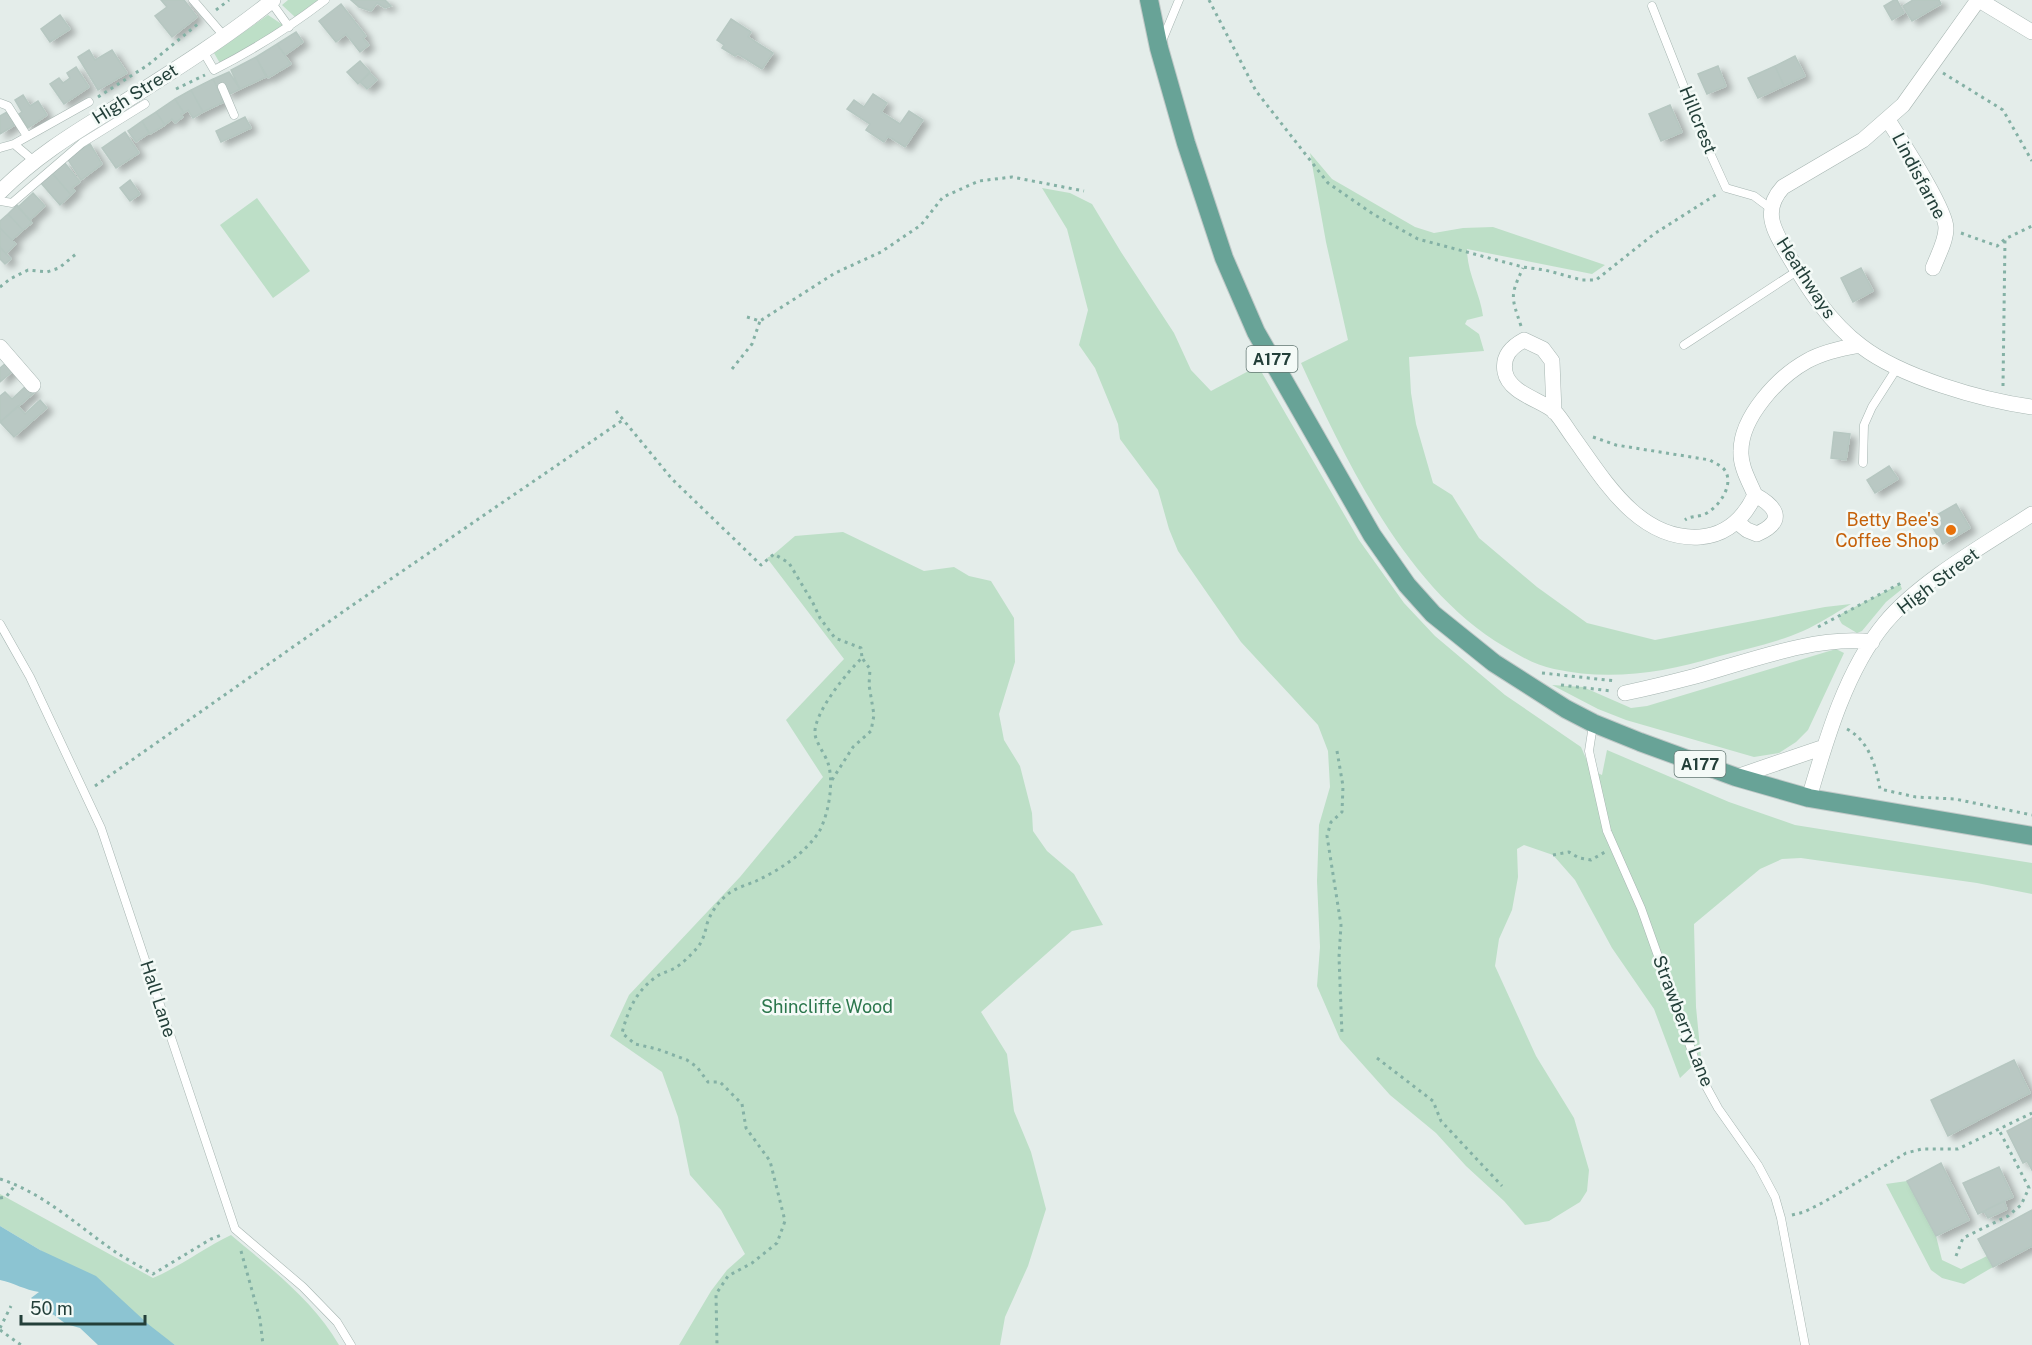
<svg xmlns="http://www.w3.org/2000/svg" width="2032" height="1345" viewBox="0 0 2032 1345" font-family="'Public Sans',sans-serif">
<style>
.green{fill:#bddfc7}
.water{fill:#8cc4d2}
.building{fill:#b9c8c3;stroke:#b6c7c1;stroke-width:1.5;filter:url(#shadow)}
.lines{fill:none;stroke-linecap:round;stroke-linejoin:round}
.lane-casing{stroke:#a6b5b1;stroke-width:9}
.street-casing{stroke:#a6b5b1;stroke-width:16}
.primary-casing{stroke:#c1c9c8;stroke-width:20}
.path{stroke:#84b1a5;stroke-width:3;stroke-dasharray:3 4.5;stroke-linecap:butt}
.lane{stroke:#fff;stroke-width:8}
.street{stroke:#fff;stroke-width:15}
.primary{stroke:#68a397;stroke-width:18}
.food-dot{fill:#e8710a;stroke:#f4faf7;stroke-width:2}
.labels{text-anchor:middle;stroke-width:5;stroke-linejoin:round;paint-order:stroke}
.shield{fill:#f4faf7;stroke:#627772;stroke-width:1.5}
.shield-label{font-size:16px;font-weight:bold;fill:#233f39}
.street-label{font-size:18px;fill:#233f39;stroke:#f4faf7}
.food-label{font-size:18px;fill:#c56008;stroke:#f4faf7;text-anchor:end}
.park-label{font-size:18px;fill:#2c774d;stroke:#f4faf7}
</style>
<defs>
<filter id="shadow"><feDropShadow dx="6" dy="4" stdDeviation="3" flood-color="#0004"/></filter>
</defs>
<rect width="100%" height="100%" fill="#e4edea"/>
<path class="green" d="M288 0H318L295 17 282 5Z
M268 15 286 27 221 65 214 53Z
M1310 153 1332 179 1415 227 1434 233 1463 228 1493 227 1605 265 1592 274 1467 249C1467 273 1480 293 1483 316L1467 320 1465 324 1479 334 1484 351 1409 357 1411 393 1416 424 1433 483 1452 495 1479 538 1537 587 1587 623 1655 640 1825 607 1851 604C1835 613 1819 624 1803 631 1776 643 1745 649 1716 657 1663 673 1609 681 1554 669 1537 666 1520 656 1505 647 1407 590 1347 463 1301 363L1348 340 1326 242Z
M1042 188 1070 193 1092 204 1121 252 1174 333 1191 370 1211 391 1258 366 1359 540 1404 603 1435 636 1505 695 1581 747 1591 770 1602 775 1607 750 1729 802 1795 825 2032 863V894L1977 883 1801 858 1782 859 1760 869 1694 924 1696 1007 1701 1058 1680 1078 1654 1009 1612 948 1575 880 1553 855 1524 845 1517 849 1518 877 1512 910 1499 939 1495 966 1536 1056 1574 1118 1589 1170 1587 1191 1580 1202 1549 1221 1525 1225 1504 1201 1466 1166 1436 1133 1390 1095 1340 1039 1317 986 1320 947 1317 881 1319 825 1330 787 1328 751 1318 725 1241 642 1178 551 1169 529 1158 490 1120 439 1118 424 1095 368 1079 345 1088 310 1067 229Z
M257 198 310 271 273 298 220 225Z
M843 532 924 571 954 567 969 576 991 581 1014 618 1015 662 999 714 1004 740 1020 766 1032 813 1033 831 1047 851 1074 874 1103 925 1072 931 981 1012 1007 1054 1014 1111 1031 1152 1046 1209 1028 1266 1005 1317 1000 1345H679L711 1291 727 1270 745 1254 721 1210 690 1175 678 1117 662 1072 610 1036 629 995 740 877 823 777 786 720 844 659 767 558 774 554 795 536Z
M1900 584 1902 589 1886 602 1862 631 1857 633 1842 624 1839 619 1841 614Z
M1836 649 1844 653 1808 730 1796 742 1779 753 1754 757 1626 720 1598 709 1552 685 1583 687 1631 708 1647 706Z
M1907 1181 1936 1236 1942 1260 1961 1269 1987 1256 1993 1267 1964 1284 1942 1278 1931 1270 1886 1184Z
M0 1194 153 1278C181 1266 204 1248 231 1235 270 1268 313 1300 339 1345H175L40 1250 0 1226Z"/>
<path class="water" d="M0 1226 40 1250 96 1276 148 1324 175 1345H98L80 1328 66 1324 54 1315 42 1310 31 1298 39 1292C25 1290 14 1283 0 1280Z"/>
<path class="building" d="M161 0H184L197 17 172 37 155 16 167 7Z
M351 0H385L391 6 385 8 377 3 371 11 359 7Z
M1894 0H1897L1904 13 1892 20 1884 6Z
M1913 0H1939L1941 4 1912 21 1903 6Z
M341 4 366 36 363 38 369 45 360 52 346 34 336 42 319 21Z
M60 15 70 29 50 42 41 29Z
M731 19 751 32 748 37 773 53 762 69 738 54 735 56 722 48 724 45 717 40Z
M296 32 303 42 285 55 277 44Z
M277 44 291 64 268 78 256 57Z
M89 50 95 60 112 50 127 73 98 90 78 57Z
M1795 56 1805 76 1784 86 1775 66Z
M256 57 266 77 240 89 231 70Z
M360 61 370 72 358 84 347 72Z
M1718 66 1726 86 1707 94 1698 74Z
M1775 66 1784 86 1758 98 1748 78Z
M76 67 89 87 64 104 50 84 59 78 63 83 70 78 67 73Z
M229 72 240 89 228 95 224 86 218 89 213 79Z
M370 73 377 80 367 89 360 82Z
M213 79 224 102 203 112 191 90Z
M191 90 203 112 193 118 188 110 184 113 175 99Z
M873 94 887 103 881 112 900 124 909 111 923 120 905 147 888 136 884 142 866 130 870 124 847 109 854 100 864 107Z
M23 95 30 106 38 101 47 115 28 128 19 114 22 112 15 100Z
M175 99 184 113 181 114 183 117 175 123 172 119 165 125 156 112Z
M1670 105 1682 132 1661 141 1649 114Z
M7 112 15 125 0 134V116Z
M156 112 165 125 150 134 142 121Z
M245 117 251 128 221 142 216 131Z
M142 121 149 133 136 142 128 131Z
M125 132 139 153 116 168 102 148Z
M90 144 102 164 81 180 67 158Z
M64 162 80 182 72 188 75 191 71 195 52 173Z
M52 173 71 195 60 205 41 183Z
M130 180 140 194 130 201 120 188Z
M33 193 45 206 30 220 18 207Z
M17 205 32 223 23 230 8 214Z
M8 214 23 230 12 240 0 228V221Z
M0 228 16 244 6 254 0 247Z
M0 247 11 259 5 264 0 259Z
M1861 268 1873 291 1853 302 1841 278Z
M6 363 13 371 0 382V368Z
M27 385 34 393 0 422V396L5 392 12 399Z
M40 400 47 408 14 437 0 422 18 406 25 414Z
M1834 432 1850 434 1846 460 1831 458Z
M1889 466 1898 479 1875 493 1867 480Z
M1956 504 1970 528 1943 544 1928 520Z
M2014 1060 2030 1093 1948 1136 1931 1100Z
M2032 1118V1170L2027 1161 2023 1163 2007 1131Z
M1941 1163 1969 1220 1936 1236 1907 1181Z
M1999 1167 2013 1197 1978 1214 1963 1183Z
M2004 1201 2007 1209 1988 1218 1984 1211Z
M2032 1210V1246L1993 1267 1978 1239Z"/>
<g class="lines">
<g class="lane-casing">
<path id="lane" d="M193 0 224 36
M271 2 289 27
M1652 6 1710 153 1726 188 1754 196 1770 208
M1162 41 1179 0
M203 51 214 70C253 50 290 27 325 0
M222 87 234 115
M0 103 8 106 27 136
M14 144 34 161
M0 148 14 144 89 102
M0 201 12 203 82 143 145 104
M1684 345 1797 271
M1863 463 1864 425 1872 407 1897 368
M0 624 30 677 101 828 235 1229 303 1287 337 1322 351 1345
M1593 725 1589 751 1607 831 1641 908 1701 1077 1718 1108 1758 1165 1775 1197 1781 1218 1805 1345"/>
</g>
<g class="street-casing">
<path id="street" d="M1978 0 1903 105 1863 140 1783 187C1762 210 1773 229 1787 253 1807 287 1829 322 1861 346 1901 377 1981 400 2032 407
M1979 0 2032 32
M1888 120C1900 139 1946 209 1946 228 1946 241 1938 255 1933 268
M0 192C34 158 69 136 110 111 165 76 222 41 273 0
M0 347 33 385
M1554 412 1552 361 1543 349 1524 340C1511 347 1502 356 1505 372 1509 393 1541 400 1554 411 1561 418 1567 429 1573 437 1604 480 1639 541 1700 537 1727 535 1744 518 1755 495 1749 481 1740 466 1741 451 1741 417 1778 377 1807 361 1823 352 1842 348 1860 345
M1737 522 1747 530 1757 534C1786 521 1777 507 1755 495
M1625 693C1649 688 1673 682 1696 676 1749 661 1817 635 1872 642
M1736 777 1824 747
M1809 798C1826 740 1846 670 1885 623 1920 581 1986 544 2032 514"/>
</g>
<g class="primary-casing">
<path id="primary" d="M1149 0 1159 48 1186 143 1224 258 1256 332 1372 535 1407 585 1433 614 1494 663 1566 709 1593 723 1640 742 1736 777 1809 798 2032 836"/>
</g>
<path class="path" d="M1209 0 1256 91 1328 183 1373 214 1418 239 1523 267 1545 270 1582 280H1596L1654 234 1717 194
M216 10 229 0
M1943 73 2003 110 2032 161
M176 89 205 75
M98 97 148 65 199 23
M1961 233 1997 246 2005 239 2032 226
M0 287 10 279 28 270 47 272 59 268 76 254
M747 317 760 321 835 273 881 252 921 225 943 197 979 181 1012 177 1084 191
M1521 326C1511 296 1510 296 1523 268
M732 369 752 344 760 321
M2003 386 2005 239
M616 411 672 479 761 565 774 554 789 563 813 603 820 618 835 638 861 648 862 658C847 672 813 714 815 734 816 743 825 754 828 763 834 782 829 812 820 830 807 852 780 870 756 881 747 885 735 888 728 894 718 902 711 912 707 924 705 933 703 941 697 948 691 955 681 965 673 969 667 972 661 973 656 977 636 991 628 1010 622 1033L635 1044 657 1049 687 1060 697 1067 708 1082H720L742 1104 746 1128 770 1161 785 1221 777 1243 752 1263 728 1276 716 1294 717 1345
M1593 437 1616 445 1710 460C1714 463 1720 465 1723 468 1737 483 1718 509 1703 515 1696 517 1690 516 1685 520
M1818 627 1903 582
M1542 673 1616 681
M1561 685 1611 691
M1847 729C1869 741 1876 766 1880 789L1916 797 1955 799 2032 815
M1337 751 1343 786 1342 812 1331 822 1327 836 1341 925 1339 957 1342 1034
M832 780 853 747 871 731 874 715 869 685 870 669 862 658
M95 786 347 609 623 420
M1553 855 1569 852 1579 858 1591 860 1605 852
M1377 1058 1433 1101 1441 1121 1502 1186
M0 1179C44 1193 79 1227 117 1253 128 1260 141 1267 153 1274L211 1239 224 1234
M0 1198 6 1197 16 1184
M1792 1215 1804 1212 1824 1202 1906 1153 1922 1149H1958L2032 1113
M241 1251 260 1319 263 1345
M1956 1256 1963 1238 2008 1216 2021 1205 2029 1188 1999 1130
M0 1328 11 1306
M0 1330 21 1345"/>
<use href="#lane" class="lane"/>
<use href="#street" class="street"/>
<use href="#primary" class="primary"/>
</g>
<circle class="food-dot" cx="1951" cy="530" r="6"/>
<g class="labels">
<g class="shield">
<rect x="1246.5" y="346" width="51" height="26" rx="4.5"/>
<rect x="1674.5" y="751" width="51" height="26" rx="4.5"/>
</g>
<g class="shield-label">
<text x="1272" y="365">A177</text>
<text x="1700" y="770">A177</text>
</g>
<g class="street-label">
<text transform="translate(135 94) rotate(-32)" y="6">High Street</text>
<text transform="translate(1698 120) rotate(68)" y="6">Hillcrest</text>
<text transform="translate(1919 176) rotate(62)" y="6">Lindisfarne</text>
<text transform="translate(1806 278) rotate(57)" y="6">Heathways</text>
<text transform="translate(1938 581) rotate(-37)" y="6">High Street</text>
<text transform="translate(158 999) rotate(72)" y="6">Hall Lane</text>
<text transform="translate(1683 1021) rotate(69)" y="6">Strawberry Lane</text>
</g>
<g class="food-label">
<text x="1939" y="526">Betty Bee's<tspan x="1939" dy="21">Coffee Shop</tspan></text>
</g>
<g class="park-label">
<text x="827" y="1013">Shincliffe Wood</text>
</g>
</g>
<path d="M21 1315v9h124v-9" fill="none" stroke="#233f39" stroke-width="3"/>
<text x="30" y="1315" font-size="18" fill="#233f39" stroke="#f4faf7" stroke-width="4.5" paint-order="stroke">50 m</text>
</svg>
